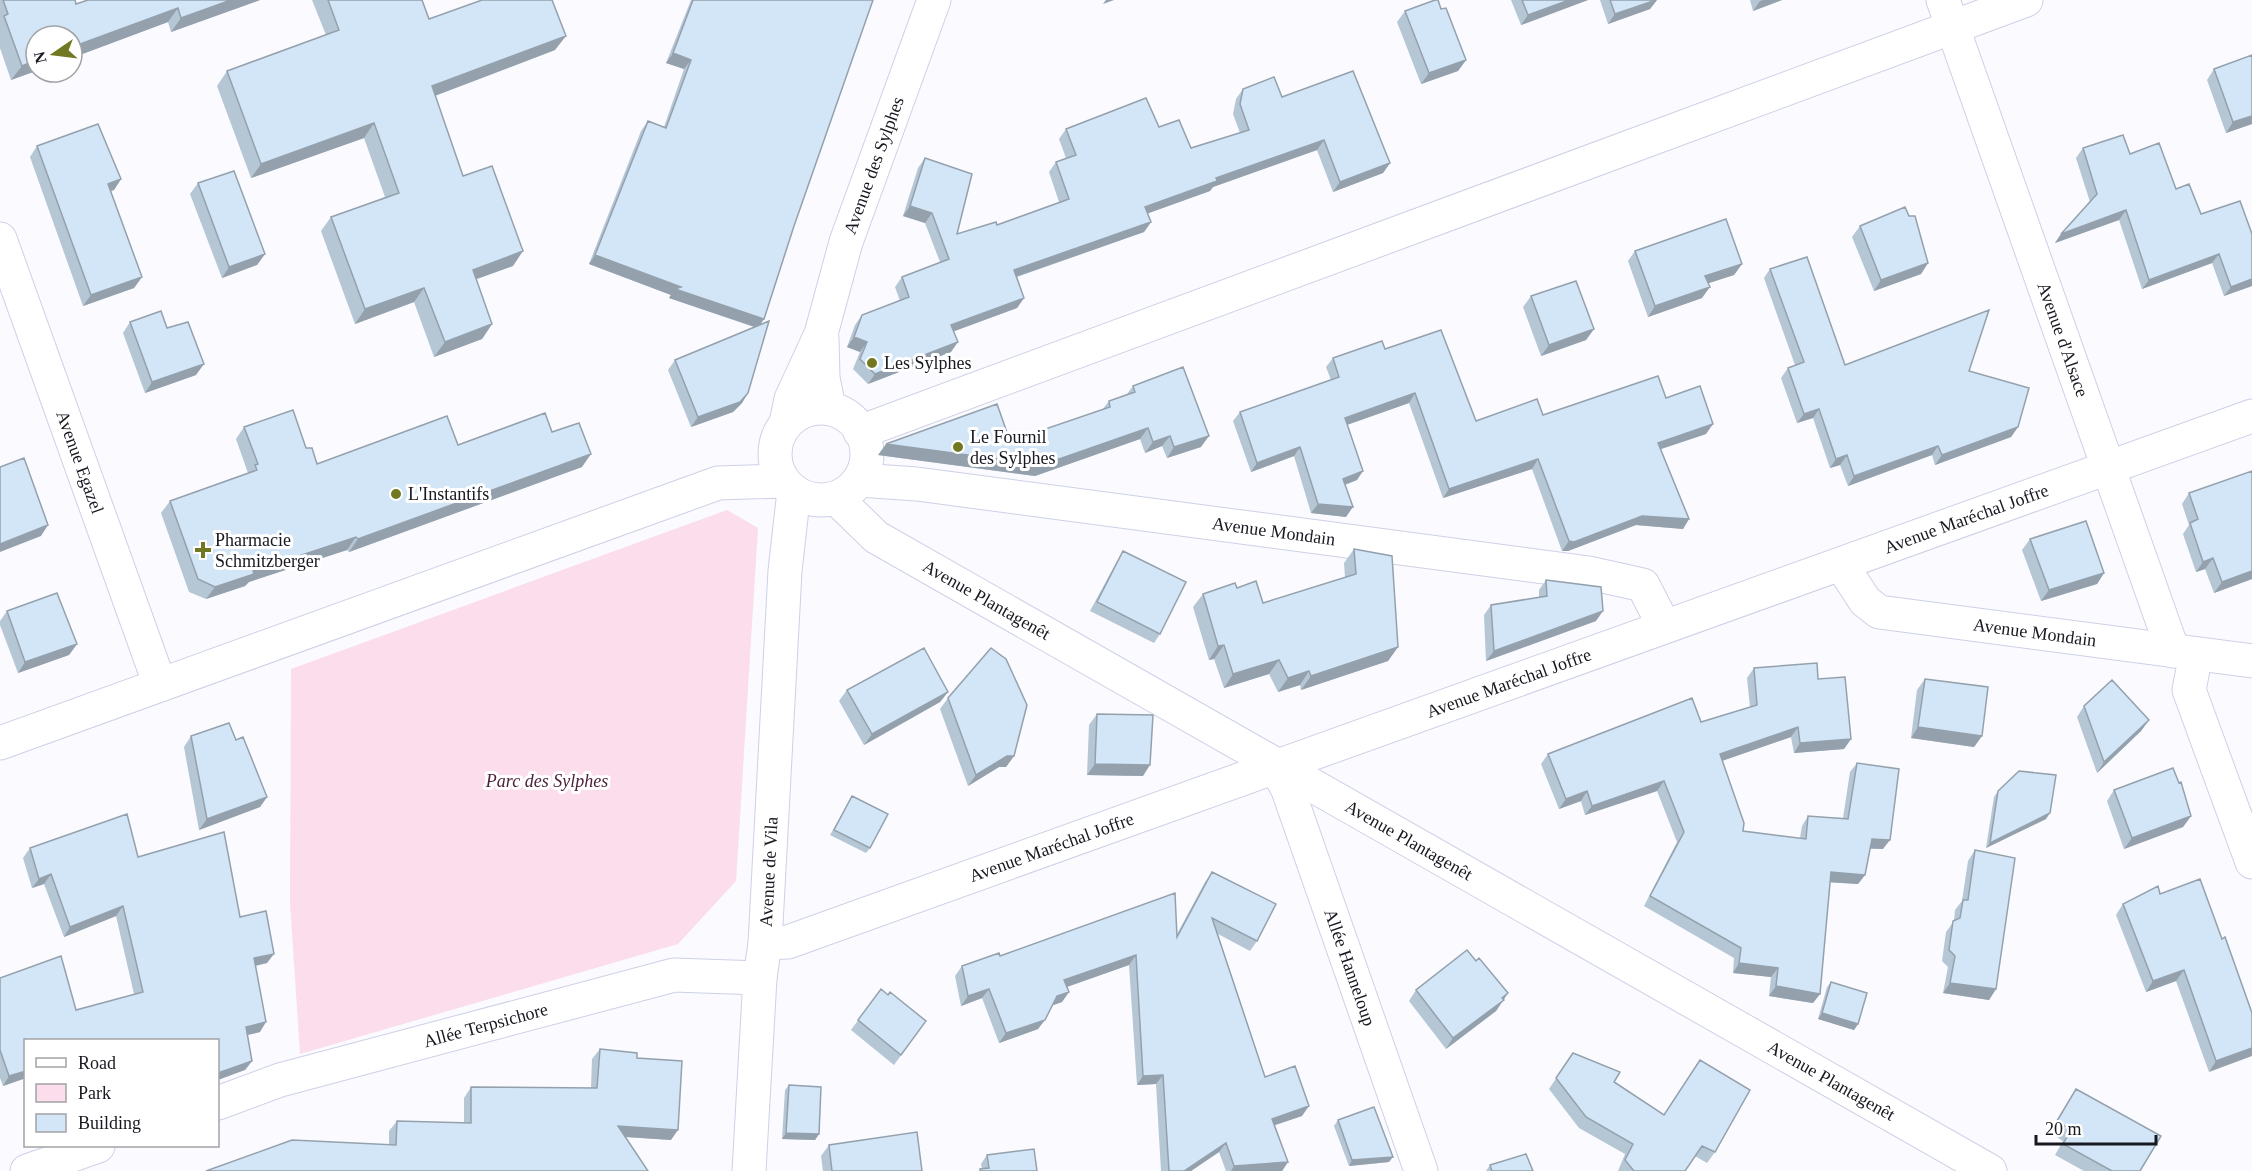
<svg xmlns="http://www.w3.org/2000/svg" width="2252" height="1171" viewBox="0 0 2252 1171" font-family="Georgia,serif">
<style>
.green{fill:#fbddec}
.lines{fill:none;stroke-linecap:round;stroke-linejoin:round}
.minor-casing{stroke:#cdd1e6;stroke-width:35}
.tertiary-casing{stroke:#cdd1e6;stroke-width:35}
.minor{stroke:#fff;stroke-width:33}
.tertiary{stroke:#fff;stroke-width:33}
.wall{fill:#b5c6d4}
.shaded-wall{fill:#94a1ad}
.building{fill:#d3e6f7;stroke:#94a1ad;stroke-width:1.5}
.poi-dot{fill:#727821;stroke:#fff;stroke-width:2}
.labels{text-anchor:middle;stroke-width:6;stroke-linejoin:round;paint-order:stroke}
.street-label{font-size:18px;fill:#171820;stroke:#fff}
.poi-label{font-size:18px;fill:#171820;stroke:#fff;text-anchor:start}
.park-label{font-size:18px;font-style:italic;fill:#4d223c;stroke:#fff}
</style>
<rect width="100%" height="100%" fill="#fafaff"/>
<path class="green" d="M727 510 758 528 736 881 678 944 300 1054 290 903 291 669Z"/>
<g class="lines">
<g class="minor-casing">
<g id="minor">
<path id="s1" d="M1943 0 2173 651"/>
<path id="s2" d="M0 239 160 685"/>
<path d="M822 338 823 378 829 408"/>
<path id="s3" d="M786 423 791 399 821 334 846 242 934 0"/>
<path id="s4" d="M859 480 917 484 1589 573 1643 585 1664 626"/>
<path id="s5" d="M836 498 876 537 1990 1171"/>
<path id="s6" d="M1841 564 1865 601 1879 612 2252 661"/>
<path d="M2196 654 2189 690 2252 862"/>
<path id="s7" d="M1275 765 1288 790 1421 1171"/>
<path id="s8" d="M765 943 788 942 2252 416"/>
<path id="s9" d="M218 1103 280 1080 674 975 760 978"/>
<path d="M27 1171 98 1146"/>
<path id="s10" d="M749 1171 760 978 765 943 785 571 794 491"/>
</g>
</g>
<g class="tertiary-casing">
<path id="tertiary" d="M775 454a46 46 0 1 1 92 0a46 46 0 1 1-92 0Z
M860 432 2026 0
M0 743 718 483 783 481"/>
</g>
<use href="#minor" class="minor"/>
<use href="#tertiary" class="tertiary"/>
</g>
<path class="wall" d="M0 0H75L76 4 88 0H260L171 32 168 22 11 80 0 48Z
M312 0H422L429 19 555 50 435 96 463 176 513 266 476 279 492 324 482 339 434 357 414 302 355 324 321 231 331 217 385 197 364 138 251 178 217 86 227 71 326 35Z
M691 0H873L794 226 764 319 760 324 748 393 742 403 733 412 691 427 668 370 675 360 754 327 669 298 671 295 589 264 641 131 648 121 664 127 684 69 666 63Z
M1511 0H1588L1521 25Z
M1600 0H1657L1650 9 1608 24Z
M1750 0H1782L1753 11Z
M1441 9 1466 60 1458 71 1421 84 1397 22 1405 11Z
M2252 55V124L2226 133 2207 80 2214 69Z
M1243 89 1282 97 1390 163 1383 173 1333 192 1317 150 1213 187 1210 191 1148 213 1151 222 1144 232 1017 277 1024 298 1017 308 954 331 951 352 868 384 853 369 860 352 847 347 855 325 862 315 900 301 895 287 902 277 940 262 925 223 903 216 918 168 925 158 957 234 997 225 1059 202 1049 172 1056 162 1066 158 1059 139 1066 129 1159 127 1191 148 1240 133 1233 114 1236 99Z
M37 146 121 179 114 190 111 191 142 277 134 288 83 306 30 157Z
M2083 148 2130 154 2176 189 2201 214 2252 286 2224 296 2212 263 2142 289 2119 220 2055 243 2061 234 2090 202 2076 158Z
M198 183 265 254 257 265 222 278 190 194Z
M1860 226 1928 263 1921 274 1874 291 1852 237Z
M1635 251 1742 264 1734 275 1708 283 1702 298 1648 317 1628 261Z
M1770 269 1845 365 1969 371 2018 427 2011 437 1935 465 1932 455 1848 486 1840 465 1830 468 1813 418 1797 423 1781 378 1788 368 1795 365 1764 278Z
M1531 296 1594 329 1586 340 1541 356 1523 307Z
M130 322 167 328 196 375 145 393 123 333Z
M1385 349 1476 421 1543 415 1666 398 1706 434 1661 449 1689 519 1683 529 1636 525 1568 551H1562L1532 469 1443 498 1409 403 1347 425 1357 480 1345 485 1346 517 1311 513 1294 456 1251 472 1233 421 1240 412 1331 380 1326 367 1333 358Z
M1133 386 1201 447 1167 458 1162 446 1145 453 1140 439 1035 476 878 455 1010 441 1102 410 1109 401 1127 394Z
M244 427 306 448 317 464 552 432 582 467 349 552 347 550 249 582 245 586 206 599 189 592 161 513 170 501 248 473 236 439Z
M2189 493 2252 579 2214 593 2205 569 2196 572 2183 534 2189 525 2182 504Z
M2030 539 2104 573 2097 584 2041 601 2022 550Z
M1354 549 1398 647 1388 661 1301 690 1300 685 1278 692 1269 674 1224 688 1214 659 1209 660 1193 607 1203 594 1237 588 1263 603 1345 577 1344 563Z
M1123 551 1160 634 1154 643 1090 611 1117 561Z
M1546 580 1596 621 1486 661 1484 615 1491 605 1539 597V590Z
M7 611 77 644 69 655 18 673 0 625V621Z
M1754 668 1818 679 1851 739 1844 749 1794 753 1791 737 1722 761 1743 831 1800 838 1802 826 1808 816 1843 818 1850 772 1857 763 1883 849H1870L1865 875 1858 884 1830 882 1820 994 1813 1003 1769 996 1771 977 1733 973 1734 958 1644 906 1677 842 1657 791 1585 815 1581 801 1559 809 1541 764 1548 754 1701 722 1750 707 1747 678Z
M1925 679 1982 736 1974 747 1911 738 1917 690Z
M847 690 948 692 940 702 864 745 839 701Z
M948 698 1014 756 1006 767H999L968 786 940 709Z
M2084 706 2149 720 2141 731 2097 773 2077 717Z
M1097 714 1143 776 1087 775 1089 725Z
M191 736 267 797 260 807 199 830 184 747Z
M2114 790 2191 816 2183 827 2124 849 2107 801Z
M1998 791 2046 819 1986 848 1994 797Z
M852 796 870 848 866 853 830 835Z
M30 848 138 857 240 917 267 963 256 966 260 1032 247 1035 252 1061 245 1070 218 1041H26V1078L3 1086 0 1078V978L76 1010 134 994 116 916 64 937 44 884 32 888 23 858Z
M1975 850 1996 989 1989 1000 1943 993 1948 967 1942 961 1946 932 1954 921 1955 910 1962 901 1968 861Z
M1212 872 1257 941 1250 951 1218 934 1265 1077 1302 1116 1275 1125 1288 1162 1282 1171H1226L1219 1152 1191 1171H1161L1156 1084 1137 1085 1129 965 1067 987 1069 992 1062 1002 1053 1005 1038 1029 999 1043 982 998 961 1006 955 976 962 966 1000 956 1177 934 1205 882Z
M2160 894 2222 939 2252 1013 2209 1072 2176 981 2146 992 2116 915 2123 904Z
M1476 961 1508 993 1496 1011 1446 1049 1409 1001 1416 990Z
M1831 982 1858 1024 1854 1030 1818 1019 1827 987Z
M881 989 888 995 926 1021 894 1065 851 1030Z
M600 1049 637 1058 671 1140 626 1137 648 1171 389 1145V1131L397 1121 464 1123V1098L471 1087 591 1088 592 1059Z
M1573 1053 1664 1115 1700 1060 1715 1152 1707 1163 1695 1156 1685 1171H1618L1625 1154 1579 1128 1549 1089Z
M789 1085 819 1134 815 1140 782 1139 785 1090Z
M2076 1089 2140 1171H2084L2055 1155 2063 1141 2049 1132Z
M1338 1120 1389 1162 1349 1166 1334 1126Z
M829 1145 922 1171H823L821 1156Z
M987 1155 1037 1171H979L982 1169 981 1164Z
M1490 1165 1533 1171H1486Z"/>
<path class="shaded-wall" d="M231 0H260L171 32 181 18Z
M1106 0H1114L1103 4Z
M1569 0H1588L1521 25 1528 15Z
M1657 0 1650 9 1608 24 1615 14Z
M1763 0H1782L1753 11 1760 1Z
M178 8 168 22 72 58V47Z
M566 36 555 50 421 101 432 86Z
M673 53 691 60 684 69 666 63Z
M36 60V71L11 80 22 66Z
M1466 60 1458 71 1421 84 1429 73Z
M2252 116V124L2226 133 2233 122Z
M374 123 364 138 251 178 261 164Z
M1324 140 1317 150 1213 187 1210 191 1138 217 1145 207 1216 178Z
M1390 163 1383 173 1333 192 1340 182Z
M121 179 114 190 100 194 108 184Z
M910 206 932 213 925 223 903 216Z
M2126 210 2119 220 2055 243 2061 234Z
M1151 222 1144 232 1007 280 1014 270Z
M523 251 513 266 463 284 473 270Z
M265 254 257 265 222 278 229 267Z
M2219 254 2212 263 2142 289 2149 280Z
M595 255 681 287 764 319 758 328 669 298 671 295 589 264Z
M1928 263 1921 274 1874 291 1881 280Z
M1742 264 1734 275 1697 287 1705 276Z
M142 277 134 288 83 306 91 295Z
M2252 279V286L2224 296 2231 287Z
M1710 287 1702 298 1648 317 1655 306Z
M424 288 414 302 355 324 365 309Z
M1024 298 1017 308 944 335 951 325Z
M492 324 482 339 434 357 445 342Z
M1594 329 1586 340 1541 356 1549 345Z
M854 337 867 342 860 352 847 347Z
M958 342 951 352 868 384 875 374Z
M204 364 196 375 145 393 152 382Z
M748 393 742 403 733 412 691 427 698 417Z
M1415 393 1409 403 1338 428 1345 418Z
M1819 409 1813 418 1797 423 1804 414Z
M1713 424 1706 434 1652 452 1658 443Z
M2018 427 2011 437 1935 465 1942 455Z
M1148 428 1140 439 1035 476 878 455 886 444 1042 465Z
M1170 436 1162 446 1145 453 1153 442Z
M1209 436 1201 447 1167 458 1174 447Z
M1938 446 1932 455 1848 486 1854 476Z
M1300 447 1294 456 1251 472 1257 463Z
M591 454 582 467 349 552 358 539Z
M1847 455 1840 465 1830 468 1836 459Z
M1538 459 1532 469 1443 498 1449 489Z
M1363 471 1357 480 1336 488 1343 479Z
M1318 504 1353 507 1346 517 1311 513Z
M1642 516 1689 519 1683 529 1636 525 1568 551H1562L1569 541Z
M48 525 41 536 0 552V544Z
M356 537 347 550 249 582 245 586 206 599 215 587 253 571Z
M2213 558 2205 569 2196 572 2203 562Z
M2252 571V579L2214 593 2222 582Z
M2104 573 2097 584 2041 601 2049 590Z
M1603 611 1596 621 1486 661 1494 651Z
M77 644 69 655 18 673 25 662Z
M1224 645 1214 659 1209 660 1218 646Z
M1398 647 1388 661 1301 690 1311 676Z
M1279 660 1269 674 1224 688 1233 674Z
M1309 671 1300 685 1278 692 1288 678Z
M948 692 940 702 864 745 872 734Z
M2149 720 2141 731 2097 773 2104 762Z
M1798 727 1791 737 1713 764 1720 754Z
M1918 727 1982 736 1974 747 1911 738Z
M1851 739 1844 749 1794 753 1800 743Z
M1007 756H1014L1006 767H999L968 786 976 775Z
M1095 764 1150 765 1143 776 1087 775Z
M1664 781 1657 791 1585 815 1592 806Z
M1587 791 1581 801 1559 809 1566 799Z
M267 797 260 807 199 830 207 819Z
M2050 813 2046 819 1986 848 1990 843Z
M2191 816 2183 827 2124 849 2132 838Z
M1872 839 1890 840 1883 849 1865 848Z
M1831 872 1865 875 1858 884 1824 882Z
M51 874 44 884 32 888 39 879Z
M123 906 116 916 64 937 70 927Z
M274 954 267 963 248 967 254 958Z
M1136 955 1129 965 1058 990 1064 980Z
M1739 963 1778 968 1771 977 1733 973Z
M2184 970 2176 981 2146 992 2153 981Z
M1950 983 1996 989 1989 1000 1943 993Z
M1776 986 1820 994 1813 1003 1769 996Z
M989 989 982 998 961 1006 968 996Z
M1069 992 1062 1002 1051 1006 1057 996Z
M1508 993 1496 1011 1446 1049 1453 1038Z
M1822 1013 1858 1024 1854 1030 1818 1019Z
M1045 1020 1038 1029 999 1043 1006 1033Z
M266 1022 260 1032 239 1037 246 1027Z
M2252 1048V1056L2209 1072 2216 1061Z
M252 1061 245 1070 218 1080V1073Z
M26 1071V1078L3 1086 9 1076Z
M1163 1075 1156 1084 1137 1085 1143 1076Z
M1309 1106 1302 1116 1266 1128 1272 1119Z
M618 1126 678 1130 671 1140 611 1136Z
M786 1133 819 1134 815 1140 782 1139Z
M1226 1143 1219 1152 1191 1171H1184Z
M1393 1157 1389 1162 1349 1166 1352 1160Z
M1288 1162 1282 1171H1231L1234 1166Z"/>
<path class="building" d="M3 0H75L76 4 88 0H231L181 18 178 8 72 47V36H36V60L22 66 4 16 8 14Z
M328 0H422L429 19 482 0H552L566 36 432 86 463 176 492 166 523 251 473 270 492 324 445 342 424 288 365 309 331 217 399 193 374 123 261 164 227 71 339 30Z
M693 0H873L794 226 764 319 675 289 681 287 595 255 648 121 666 128 691 60 673 53Z
M1435 0H1438L1441 9 1446 8 1466 60 1429 73 1405 11Z
M1522 0H1569L1528 15Z
M1610 0H1656L1615 14Z
M2252 55V116L2233 122 2214 69Z
M1353 71 1390 163 1340 182 1324 140 1216 178 1217 181 1145 207 1151 222 1014 270 1024 298 951 325 958 342 875 374 860 359 867 342 854 337 862 315 909 297 902 277 949 259 932 213 910 206 925 158 972 174 957 234 996 222 997 225 1069 199 1056 162 1076 155 1066 129 1146 98 1159 127 1179 120 1191 148 1249 130 1240 104 1243 89 1274 77 1282 97Z
M98 124 121 179 108 184 142 277 91 295 37 146Z
M2123 135 2130 154 2159 143 2176 189 2189 184 2201 214 2240 201 2252 234V279L2231 287 2219 254 2149 280 2126 210 2061 234 2097 194 2083 148Z
M234 171 265 254 229 267 198 183Z
M1905 207 1909 216H1915L1928 263 1881 280 1860 226Z
M1726 219 1742 264 1705 276 1710 287 1655 306 1635 251Z
M1807 257 1845 365 1989 310 1969 371 2029 388 2018 427 1942 455 1938 446 1854 476 1847 455 1836 459 1819 409 1804 414 1788 368 1804 362 1770 269Z
M1576 281 1594 329 1549 345 1531 296Z
M161 311 167 328 188 322 204 364 152 382 130 322Z
M769 321 748 393 740 402 698 417 675 360Z
M1441 330 1476 421 1537 399 1543 415 1658 376 1666 398 1700 386 1713 424 1658 443 1689 519 1642 516 1574 542 1569 541 1538 459 1449 489 1415 393 1345 418 1363 471 1343 479 1353 507 1318 504 1300 447 1257 463 1240 412 1339 377 1333 358 1382 341 1385 349Z
M1183 367 1209 436 1174 447 1170 436 1153 442 1148 428 1042 465 886 444 997 404 1010 441 1110 407 1109 401 1135 392 1133 386Z
M293 410 306 448H312L317 464 447 416 458 445 545 413 552 432 579 423 591 454 358 539 356 537 253 571 254 574 215 587 198 579 170 501 257 470 255 465 258 464 244 427Z
M24 458 48 525 0 544V467Z
M2252 471V571L2222 582 2213 558 2203 562 2190 523 2198 519 2189 493Z
M2086 521 2104 573 2049 590 2030 539Z
M1354 549 1392 556 1398 647 1311 676 1309 671 1288 678 1279 660 1233 674 1224 645 1218 646 1203 594 1235 583 1237 588 1256 581 1263 603 1356 574Z
M1123 551 1186 582 1160 634 1097 602Z
M1546 580 1601 587 1603 611 1494 651 1491 605 1547 596Z
M57 593 77 644 25 662 7 611Z
M924 648 948 692 872 734 847 690Z
M991 648 1006 659 1027 705 1014 756H1007L976 775 948 698Z
M1817 663 1818 679 1845 677 1851 739 1800 743 1798 727 1720 754 1744 823 1743 831 1806 839 1808 816 1848 819 1857 763 1899 769 1890 840 1872 839 1865 875 1831 872 1820 994 1776 986 1778 968 1739 963 1741 948 1650 896 1684 832 1664 781 1592 806 1587 791 1566 799 1548 754 1692 698 1701 722 1757 705 1754 668Z
M1925 679 1988 687 1982 736 1918 727Z
M2112 680 2149 720 2104 762 2084 706Z
M1097 714 1153 715 1150 765 1095 764Z
M229 723 236 740 243 737 267 797 207 819 191 736Z
M2173 768 2179 783 2181 782 2191 816 2132 838 2114 790Z
M2019 771 2056 775 2050 813 1990 843 1998 791Z
M852 796 888 814 870 848 834 830Z
M127 814 138 857 224 832 240 917 266 911 274 954 254 958 266 1022 246 1027 252 1061 218 1073V1041H26V1071L9 1076 0 1050V978L61 956 76 1010 143 992 123 906 70 927 51 874 39 879 30 848Z
M1975 850 2015 858 1996 989 1950 983 1955 956 1949 950 1953 921 1960 918 1963 900H1968Z
M1212 872 1276 904 1257 941 1212 918 1265 1077 1295 1066 1309 1106 1272 1119 1288 1162 1234 1166 1226 1143 1184 1171H1169L1163 1075 1143 1076 1136 955 1064 980 1069 992 1057 996 1045 1020 1006 1033 989 989 968 996 962 966 999 953 1000 956 1175 893 1177 937Z
M2200 879 2222 939 2225 937 2252 1013V1048L2216 1061 2184 970 2153 981 2123 904 2158 886 2160 894Z
M1467 950 1476 961 1479 958 1508 993 1502 998 1504 1000 1453 1038 1416 990Z
M1831 982 1867 993 1858 1024 1822 1013Z
M881 989 888 995 890 992 926 1021 901 1055 858 1020Z
M600 1049 637 1053V1058L682 1061 678 1130 618 1126 648 1171H206L292 1140 396 1145 397 1121 471 1123V1087L597 1088Z
M1573 1053 1620 1072 1614 1082 1664 1115 1700 1060 1750 1090 1715 1152 1702 1146 1685 1171H1634L1625 1160 1633 1144 1586 1117 1556 1078Z
M789 1085 821 1087 819 1134 786 1133Z
M2076 1089 2161 1136 2140 1171H2112L2063 1144 2071 1130 2057 1121Z
M1374 1107 1393 1157 1352 1160 1338 1120Z
M917 1132 922 1171H832L829 1145Z
M1034 1149 1037 1171H980V1169L989 1168 987 1155Z
M1526 1154 1533 1171H1492L1490 1165Z"/>
<g class="poi-dot">
<circle cx="872" cy="363" r="6"/>
<circle cx="958" cy="447" r="6"/>
<circle cx="396" cy="494" r="6"/>
<path d="M200 541h6v6h6v6h-6v6h-6v-6h-6v-6h6z"/>
</g>
<g class="labels">
<g class="street-label">
<text dy="6" stroke="none"><textPath href="#s3" startOffset="273">Avenue des Sylphes</textPath></text>
<text dy="6" stroke="none"><textPath href="#s1" startOffset="360">Avenue d'Alsace</textPath></text>
<text dy="6" stroke="none"><textPath href="#s2" startOffset="237">Avenue Egazel</textPath></text>
<text dy="6" stroke="none"><textPath href="#s8" startOffset="1275">Avenue Maréchal Joffre</textPath></text>
<text dy="6" stroke="none"><textPath href="#s4" startOffset="418">Avenue Mondain</textPath></text>
<text dy="6" stroke="none"><textPath href="#s5" startOffset="183">Avenue Plantagenêt</textPath></text>
<text dy="6" stroke="none"><textPath href="#s6" startOffset="219">Avenue Mondain</textPath></text>
<text dy="6" stroke="none"><textPath href="#s8" startOffset="789">Avenue Maréchal Joffre</textPath></text>
<text dy="6" stroke="none"><textPath href="#s5" startOffset="669">Avenue Plantagenêt</textPath></text>
<text dy="6" stroke="none"><textPath href="#s8" startOffset="303">Avenue Maréchal Joffre</textPath></text>
<text dy="6" stroke="none"><textPath href="#s10" startOffset="300">Avenue de Vila</textPath></text>
<text dy="6" stroke="none"><textPath href="#s7" startOffset="216">Allée Hanneloup</textPath></text>
<text dy="6" stroke="none"><textPath href="#s9" startOffset="279">Allée Terpsichore</textPath></text>
<text dy="6" stroke="none"><textPath href="#s5" startOffset="1155">Avenue Plantagenêt</textPath></text>
</g>
<g class="poi-label">
<text x="884" y="369">Les Sylphes</text>
<text x="970" y="443">Le Fournil<tspan x="970" dy="21">des Sylphes</tspan></text>
<text x="408" y="500">L'Instantifs</text>
<text x="215" y="546">Pharmacie<tspan x="215" dy="21">Schmitzberger</tspan></text>
</g>
<g class="park-label">
<text x="547" y="787">Parc des Sylphes</text>
</g>
</g>
<rect x="24" y="1039" width="195" height="108" fill="#ffffff" stroke="#a2a3a6" stroke-width="1.5"/>
<rect x="36" y="1058" width="30" height="9" fill="#ffffff" stroke="#a2a3a6" stroke-width="1.5"/>
<text x="78" y="1069" font-size="18" fill="#171820">Road</text>
<rect x="36" y="1084" width="30" height="18" fill="#fbddec" stroke="#a2a3a6" stroke-width="1.5"/>
<text x="78" y="1099" font-size="18" fill="#171820">Park</text>
<rect x="36" y="1114" width="30" height="18" fill="#d3e6f7" stroke="#a2a3a6" stroke-width="1.5"/>
<text x="78" y="1129" font-size="18" fill="#171820">Building</text>
<g transform="translate(54 54) rotate(256)"><circle r="28" fill="#ffffff" stroke="#a2a3a6" stroke-width="1.5"/>
<path d="M0-4.5L10 22L0 15L-10 22Z" fill="#727821"/>
<text y="-9" font-size="16" font-weight="bold" text-anchor="middle" fill="#171820">N</text>
</g>
<path d="M2036 1135v9h120v-9" fill="none" stroke="#171820" stroke-width="3"/>
<text x="2045" y="1135" font-size="18" fill="#171820" stroke="#ffffff" stroke-width="4.5" paint-order="stroke">20 m</text>
</svg>
